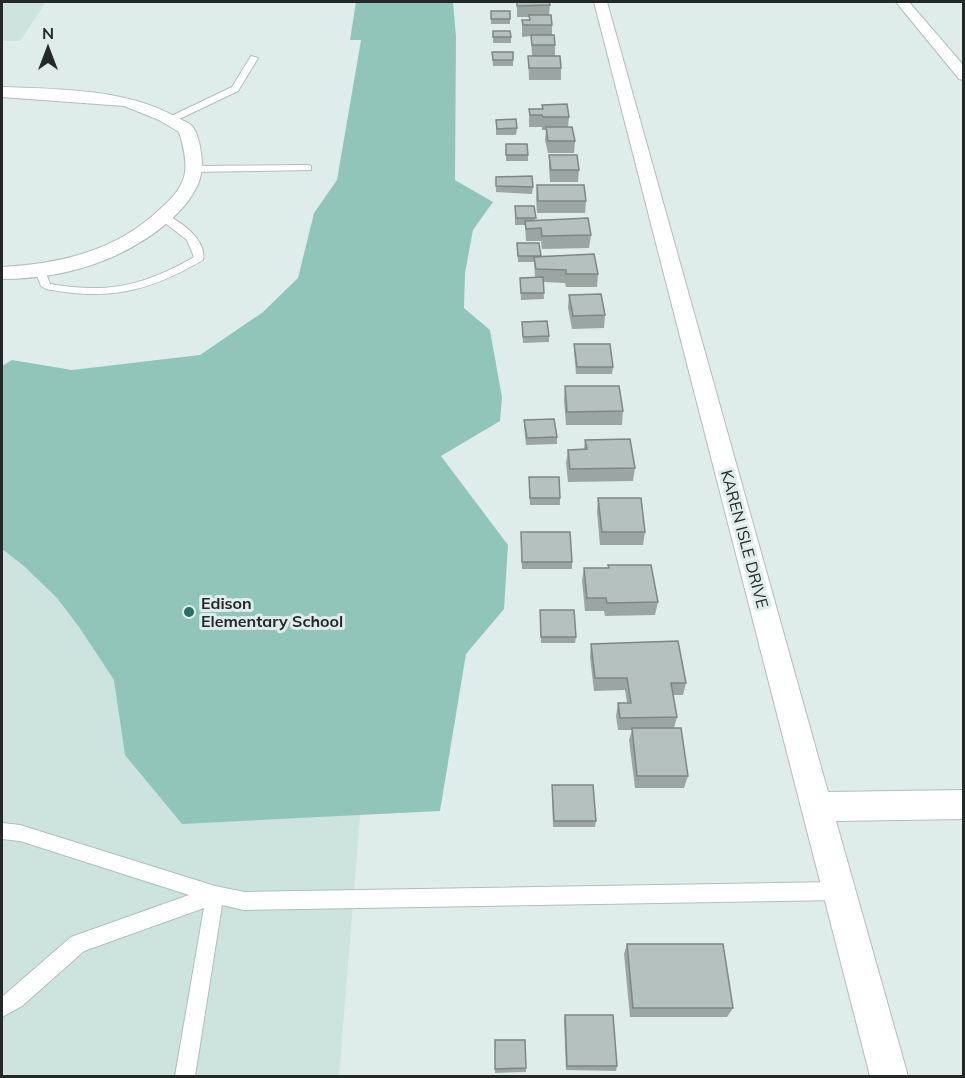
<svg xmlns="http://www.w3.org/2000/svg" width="965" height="1078" viewBox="0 0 965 1078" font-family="Mulish,sans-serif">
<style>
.built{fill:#cde3de}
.green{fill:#92c5ba}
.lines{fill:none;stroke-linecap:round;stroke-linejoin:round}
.lane-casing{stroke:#b1bebb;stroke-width:2}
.street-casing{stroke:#b1bebb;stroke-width:2}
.lane{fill:#fff;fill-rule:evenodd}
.street{fill:#fff;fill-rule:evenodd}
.wall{fill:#9ba6a3}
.building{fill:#b4c1be;stroke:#7e8785;stroke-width:1.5}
.poi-dot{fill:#296f62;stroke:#dfedea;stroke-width:2}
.labels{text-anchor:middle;stroke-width:6;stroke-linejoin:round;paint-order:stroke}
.street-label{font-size:16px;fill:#242928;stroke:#dfedea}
.poi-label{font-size:16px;font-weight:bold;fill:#242928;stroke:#dfedea;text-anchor:start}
</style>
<rect width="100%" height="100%" fill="#dfedea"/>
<path class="built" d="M2 2H46L20 41H2Z
M2 408 393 409 339 1076H2Z"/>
<path class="green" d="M356 2H453L456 37 455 180 493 202 473 230 465 273 464 308 490 330 502 398 500 421 441 456 508 545 504 609 466 654 440 811 182 824 125 755 114 680 79 627 57 598 24 566 2 549V366L12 360 72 370 200 355 263 312 298 278 314 213 337 180 361 40H350Z"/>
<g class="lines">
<g class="lane-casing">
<path id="lane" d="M251 56 258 58 238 91 173 122H167V118L232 87Z
M308 165 311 166V170L192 172 187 169 192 166Z
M163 214C180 220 207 240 203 260 148 292 108 301 46 289L41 286 34 268 39 265 44 268 50 284C107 294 144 286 194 257L187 240 160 219V215Z
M2 823 20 825 215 886 244 892 840 882 846 885 849 891 846 897 840 900 244 910 222 905 195 1076H175L204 908 84 951 22 1006 2 1017V997L71 937 189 895 20 841 2 839Z"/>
</g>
<g class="street-casing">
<path id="street" d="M594 2H607L828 792 964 790V819L836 821 908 1076H870Z
M896 2H909L964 66V80L959 79Z
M2 87C58 89 127 89 176 117 181 120 188 122 192 126 199 134 201 151 202 161 205 206 141 246 105 260 73 273 35 279 2 279V267C59 264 116 251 159 210 169 201 180 191 184 177 188 163 183 145 179 132L159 120 124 106 2 97Z"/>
</g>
<use href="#lane" class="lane"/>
<use href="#street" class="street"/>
</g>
<path class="wall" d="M517 2 550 5 549 15 552 25V35L555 45V56L561 68V80H529L528 56H532L531 36 522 37V20H529V17H517Z
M491 11H510V24H491Z
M493 37H511V43H493Z
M492 52H513V66H493Z
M542 105 569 117 568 127 575 141 574 153H548L545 140 546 130H542V127H529V109H542Z
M496 120 517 128 516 135H496Z
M506 144 528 155V161H506Z
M549 155 579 170 578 182H550L549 167Z
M496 177 533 187 532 194 496 192Z
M537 185 586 201 585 213H537L536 198Z
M515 206H534L535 221 591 235 589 248 542 249 541 241H526L525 225H515Z
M517 243H539L540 257 598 274 597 287H566L565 283 543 282 544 299 521 300 520 278 535 277 534 262H518Z
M569 295 605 315 604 328 572 329 568 308Z
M522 322 549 336V342L523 343Z
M574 344 613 367 612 374H576L574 350Z
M565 386 623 411 622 425H566L564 400Z
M524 420 557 437V444L526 445 524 426Z
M585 440 635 468 633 481 568 482 566 463 568 450 584 449Z
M529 477 560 498V505H530Z
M598 498 645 532 643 545H600L597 512Z
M521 532 572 562V569H522Z
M584 568 658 602 655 615 605 616 604 611H585L582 581Z
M540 610 576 637 575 643H541Z
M591 644 686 683 683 695H673L677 717 674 728 688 776 684 788H635L629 740 632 730H618L616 716 618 703H627L625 690 594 691 590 657Z
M552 785 596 821 595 827H553L552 791Z
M627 944 733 1008 727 1017H630L624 954Z
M565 1015 617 1066 616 1071 566 1070 564 1020Z
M495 1040 526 1068V1072L495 1073Z"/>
<path class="building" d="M517 2H549L550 5 517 6Z
M491 11H510V19H491Z
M529 15H551L552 25H523L522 20H530Z
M493 31H510L511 37H493Z
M531 35H554L555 45H532Z
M492 52H513V60H493Z
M528 56H560L561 68H529Z
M567 104 569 117H543L542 115H530L529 109H543L542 105Z
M516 119 517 128 497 129 496 120Z
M546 127H572L575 141H548Z
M506 144H527L528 155H506Z
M549 155H577L579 170H551Z
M532 176 533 187 496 186V177Z
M537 185H584L586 201H538Z
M515 206H534L536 218H516Z
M588 218 591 235 542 236 541 228 526 229 525 221Z
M517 243H539L541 256H518Z
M594 254 598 274H566V270L536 269 534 257Z
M543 277 544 293H521L520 278Z
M601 294 605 315 573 316 569 295Z
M547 321 549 336 523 337 522 322Z
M574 344H610L613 367H577Z
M565 386H619L623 411 567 412Z
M554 419 557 437 527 438 524 420Z
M630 439 635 468 570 469 568 450 587 449 585 440Z
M529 477H559L560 498H530Z
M598 498H641L645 532H602Z
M521 532H570L572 562H522Z
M608 565H651L658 602 607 603 606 598H587L584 568H609Z
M540 610H574L576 637H541Z
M678 641 686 683H671L677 717 620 718 618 703H631L627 678H595L591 644Z
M632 728H681L688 776H637Z
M552 785H593L596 821H554Z
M627 944H723L733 1008H633Z
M565 1015H613L617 1066H567Z
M495 1040H525L526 1068 495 1069Z"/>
<circle class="poi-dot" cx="189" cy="612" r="6"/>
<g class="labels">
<g class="street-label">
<text transform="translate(745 539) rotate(75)" y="6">KAREN ISLE DRIVE</text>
</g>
<g class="poi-label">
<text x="201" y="609">Edison<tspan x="201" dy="18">Elementary School</tspan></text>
</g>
</g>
<rect width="965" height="1078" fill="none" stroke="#242928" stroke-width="6"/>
<g transform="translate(48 48)" stroke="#dfedea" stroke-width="4.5" paint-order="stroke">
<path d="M0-4.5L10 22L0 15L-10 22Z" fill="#242928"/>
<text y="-9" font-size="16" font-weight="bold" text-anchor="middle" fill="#242928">N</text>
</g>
</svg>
